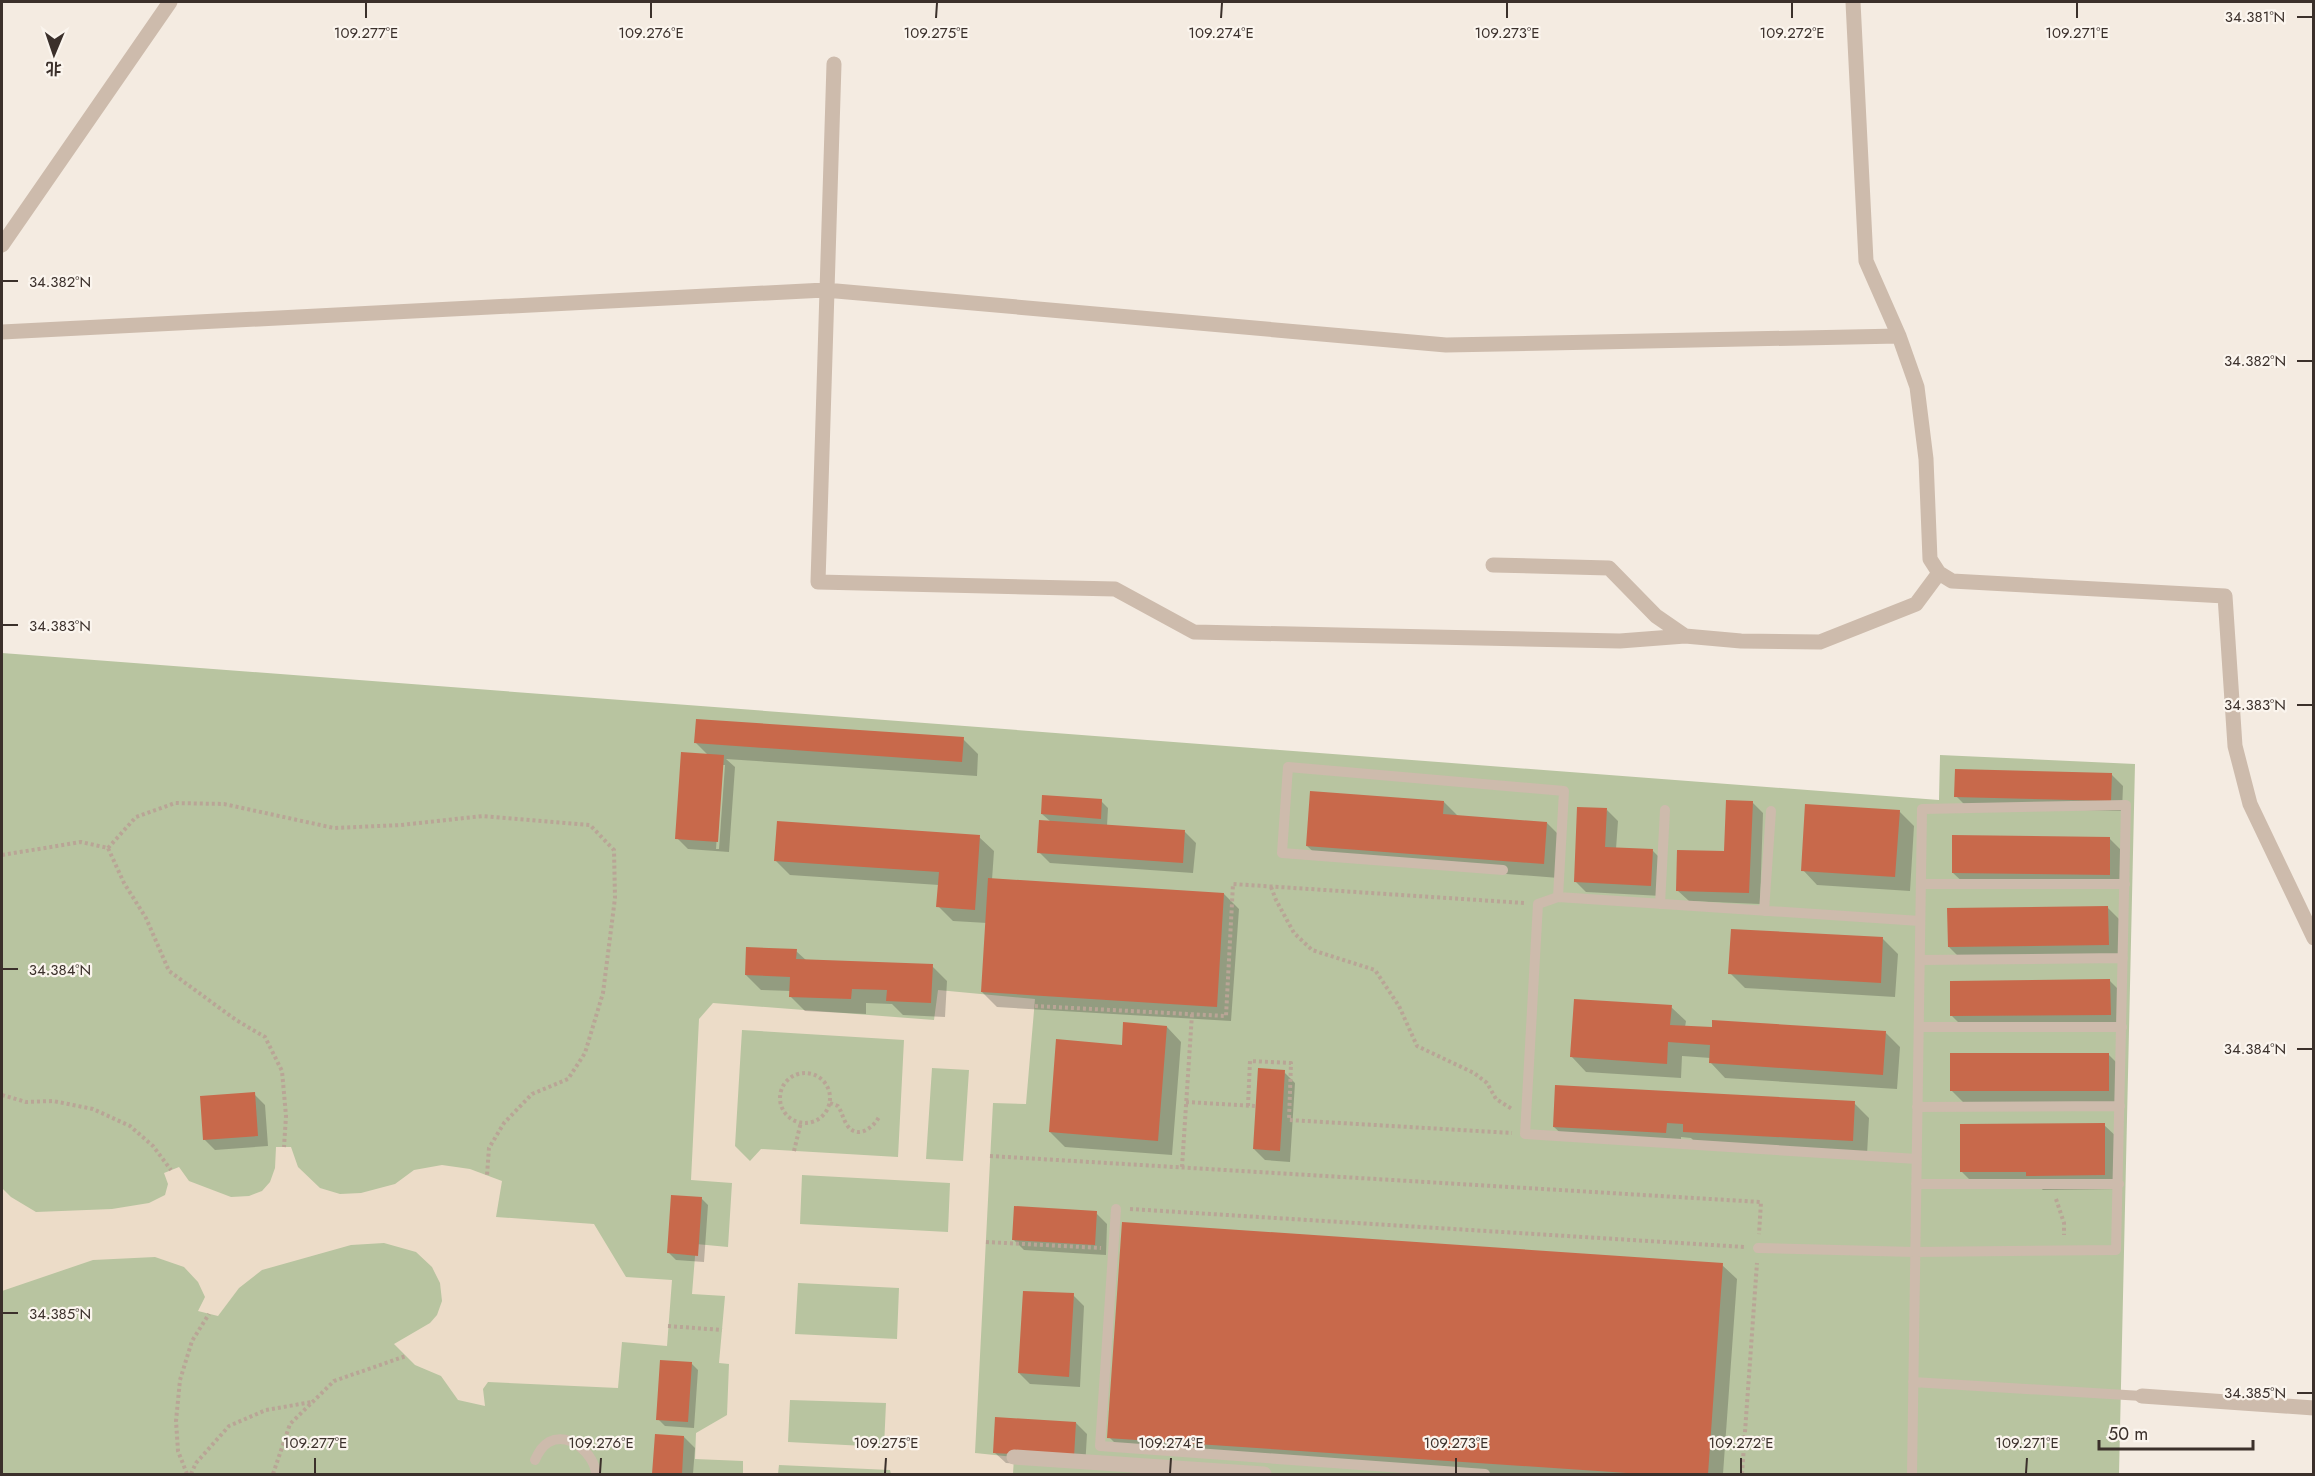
<svg xmlns="http://www.w3.org/2000/svg" width="2315" height="1476" viewBox="0 0 2315 1476" font-family="Jost,'Noto Sans SC',sans-serif">
<style>
.green{fill:#b8c4a0}
.plaza{fill:#ecdcc8;fill-rule:evenodd}
.shadow{fill:#0003;fill-rule:evenodd}
.building{fill:#c8694b}
.lines{fill:none;stroke-linecap:round;stroke-linejoin:round}
.path{stroke:#b9a596;stroke-width:4;stroke-dasharray:3 3;stroke-linecap:butt}
.service{stroke:#cdbbac;stroke-width:10}
.pedestrian{stroke:#cdbbac;stroke-width:15}
.minor{stroke:#cdbbac;stroke-width:15}
.ticks{fill:none;stroke:#3b302b;stroke-width:2}
.ticks-label{font-size:15px;text-anchor:middle;fill:#3b302b;stroke:#fbf5ee;stroke-width:4.5;stroke-linejoin:round;paint-order:stroke}
</style>
<rect width="100%" height="100%" fill="#f4ebe1"/>
<path class="green" d="M2 653 1939 800 1940 755 2135 764 2119 1474H2Z"/>
<path class="plaza" d="M938 990 1035 999 1026 1104 993 1103 975 1453 1014 1457 1013 1474H891L890 1470 779 1465 778 1474H733L743 1473V1461L695 1459 696 1433 727 1415 729 1364 719 1363 725 1296 692 1294 696 1244 728 1247 732 1183 691 1180 699 1019 713 1003 934 1020ZM742 1030 904 1040 898 1157 761 1149 750 1161 735 1146ZM932 1068 969 1070 963 1161 926 1159ZM802 1175 950 1183 948 1232 800 1224ZM798 1283 899 1288 897 1339 795 1334ZM790 1400 886 1403 884 1447 788 1442Z
M276 1147H291L298 1167 320 1188 340 1194 361 1193 395 1184 414 1170 442 1165 470 1169 502 1181 496 1217 594 1224 626 1277 672 1280 667 1346 622 1342 618 1388 488 1382 483 1389 485 1406 458 1400 441 1376 415 1365 394 1344 430 1323 437 1315 442 1301 440 1283 432 1267 416 1252 384 1243 351 1245 262 1270 239 1288 218 1316 198 1311 205 1297 198 1282 184 1267 155 1257 93 1260 2 1291V1188L11 1197 36 1212 112 1209 149 1203 165 1195 168 1184 164 1173 179 1167 189 1181 231 1197 249 1196 262 1191 270 1182 275 1168Z"/>
<path class="shadow" d="M963 739 978 754 977 776 726 759 735 767 729 852 688 849 677 838 708 755 696 743ZM722 765H725L719 849H716Z
M2112 775 2123 786 2122 811 1967 807 1956 796Z
M1101 801 1108 808 1107 826 1185 832 1196 843 1193 873 1050 863 1039 852 1051 822 1042 814Z
M1444 802 1458 816 1547 823 1562 838 1559 878 1322 860 1307 846Z
M1752 802 1763 813 1760 904 1689 901 1677 890 1726 853Z
M1607 810 1618 821 1616 849 1653 851 1664 862 1662 896 1586 892 1575 881Z
M1899 811 1914 826 1910 891 1817 885 1803 870Z
M979 837 994 851 992 880 1224 894 1239 909 1231 1021 997 1007 982 992 987 923 953 921 938 906 939 885 790 875 775 860Z
M2109 838 2124 853V889L1968 887 1953 873Z
M2107 907 2122 922 2123 959 1964 962 1949 947Z
M1883 939 1898 954 1895 997 1745 988 1730 973Z
M796 951 807 961 932 966 947 981 945 1017 903 1015 892 1004 866 1003V1014L805 1011 790 996 791 991 761 990 746 975Z
M2110 981 2121 992V1025L1963 1027 1952 1016Z
M1671 1007 1686 1021 1685 1027 1885 1032 1900 1047 1897 1089 1725 1078 1711 1063V1058L1682 1056 1681 1078 1586 1072 1572 1057Z
M1167 1027 1181 1042 1172 1155 1065 1147 1050 1132 1123 1046Z
M2108 1054 2123 1069V1105H1966L1951 1090Z
M1284 1072 1295 1083 1290 1162 1265 1160 1254 1149Z
M254 1094 265 1105 268 1146 215 1150 204 1139Z
M1854 1103 1869 1118 1867 1155 1699 1146 1691 1138 1681 1137V1147L1569 1141 1554 1127Z
M2104 1125 2119 1139V1189L2043 1190 2038 1186H1976L1961 1171Z
M701 1198 708 1205 704 1262 676 1260 669 1253Z
M1096 1213 1107 1224 1106 1255 1024 1250 1013 1239Z
M1722 1265 1737 1279 1723 1474H1451L1124 1452 1109 1437Z
M1073 1295 1084 1306 1080 1387 1030 1384 1019 1373Z
M691 1363 698 1370 694 1428 665 1426 658 1419Z
M1076 1423 1087 1434 1085 1468 1006 1463 994 1452Z
M656 1435 684 1437 695 1448 693 1474H654Z"/>
<path class="building" d="M696 719 964 737 962 762 694 743Z
M681 752 724 755 718 842 675 839Z
M1955 769 2112 773 2111 801 1954 797Z
M1310 791 1444 801 1443 814 1547 822 1544 864 1306 846Z
M1042 795 1102 799 1101 819 1041 814Z
M1726 800 1753 801 1749 893 1676 891 1677 850 1724 851Z
M1805 804 1900 810 1895 877 1801 871Z
M1577 807 1607 808 1605 847 1653 849 1651 886 1574 882Z
M1039 820 1185 830 1183 863 1037 853Z
M777 821 980 835 975 910 936 907 939 872 774 861Z
M1952 835 2110 837V875L1952 873Z
M988 878 1224 893 1217 1007 981 992Z
M2108 906 2109 945 1948 947 1947 908Z
M1731 929 1883 937 1881 983 1728 974Z
M746 947 797 949 796 959 933 964 931 1003 886 1001 887 990 852 989 851 999 789 997 790 977 745 975Z
M2110 979 2111 1015 1950 1016V981Z
M1574 999 1672 1005 1670 1025 1712 1027V1020L1886 1031 1883 1075 1709 1063 1710 1045 1668 1042 1667 1064 1570 1057Z
M1123 1022 1167 1026 1158 1141 1049 1132 1056 1039 1122 1045Z
M1950 1053H2109V1091H1950Z
M1258 1068 1285 1070 1280 1151 1253 1149Z
M1555 1085 1855 1101 1853 1141 1683 1132V1124L1667 1123 1666 1133 1553 1127Z
M255 1092 258 1136 203 1140 200 1096Z
M2105 1123V1175L2026 1176V1172H1960V1124Z
M671 1195 702 1197 698 1256 667 1253Z
M1014 1206 1097 1211 1095 1245 1012 1240Z
M1122 1222 1723 1263 1708 1474H1642L1107 1438Z
M1023 1291 1074 1293 1069 1377 1018 1373Z
M660 1360 692 1362 688 1422 656 1420Z
M995 1417 1076 1422 1074 1457 993 1453Z
M655 1434 684 1436 682 1474H652Z"/>
<g class="lines">
<path class="path" d="M108 848 136 817 175 803 224 804 334 828 401 825 483 816 590 825 614 850 615 898 603 993 585 1053 568 1079 532 1094 504 1123 489 1148 487 1175
M2 855 81 842 108 848 124 883 146 918 169 971 236 1020 265 1037 282 1071 286 1116 284 1147
M1271 887 1276 900 1294 933 1312 950 1375 970 1399 1006 1417 1046 1474 1073 1487 1083 1496 1099 1512 1109
M1035 1006 1226 1016 1233 884 1524 903
M780 1098a25 25 0 1 1 50 0a25 25 0 1 1-50 0Z
M2 1095 26 1102 53 1101 93 1109 130 1126 153 1146 171 1170
M1186 1102 1255 1106
M830 1103 838 1106C842 1112 843 1119 847 1125 857 1140 873 1128 879 1117
M1248 1106 1250 1061 1291 1063 1289 1120 1512 1133
M794 1151 801 1122
M990 1156 1761 1202 1759 1234
M1182 1167 1192 1014
M2056 1199 2064 1223V1235
M1130 1209 1745 1247
M986 1242 1101 1248
M668 1326 722 1330
M187 1474 178 1451 176 1421 180 1380 192 1341 209 1314
M191 1474 196 1463 229 1426 266 1410 312 1402
M273 1474 290 1424 334 1381 406 1356
M1742 1474 1757 1263"/>
<path class="service" d="M1503 870 1282 853 1288 767 1564 791 1558 897
M1921 884H2125
M1660 904 1665 810
M1764 911 1771 811
M1920 960 2123 958
M1919 1027H2122
M1917 1107 2120 1106
M1917 1159 1525 1134 1538 904 1558 897 1920 921
M1916 1184H2119
M1116 1209 1100 1446 1485 1474
M1758 1248 1915 1252 2116 1250 2126 805 1922 809C1919 1031 1916 1253 1912 1474
M1913 1382 2142 1396
M535 1460C538 1453 542 1446 549 1442 570 1431 595 1455 596 1474"/>
<path class="pedestrian" d="M1014 1457 1264 1474"/>
<path class="minor" d="M1853 2 1866 261 1899 336 1917 387 1926 459 1930 559 1939 573 1952 581 2225 596 2235 746 2250 804 2314 938
M834 64 818 582 1115 589 1194 632 1620 641 1685 636
M2 245 170 2
M2 332 825 290 1446 345 1899 336
M1493 565 1609 568 1656 616 1685 636 1741 641 1820 642 1916 604 1939 573
M2142 1396 2314 1408"/>
</g>
<path class="ticks" d="M2297 17H2312M366 18V3M651 18V3M936 18 937 3M1221 18 1222 3M1507 18V3M1792 18V3M2077 18V3M3 281H18M2297 361H2312M3 625H18M2297 705H2312M3 969H18M2297 1049H2312M3 1313H18M2297 1393H2312M315 1473V1458M600 1473 601 1458M885 1473 886 1458M1170 1473 1171 1458M1456 1473V1458M1741 1473V1458M2026 1473 2027 1458"/>
<g class="ticks-label">
<text x="2255" y="22">34.381°N</text>
<text x="366" y="38">109.277°E</text>
<text x="651" y="38">109.276°E</text>
<text x="936" y="38">109.275°E</text>
<text x="1221" y="38">109.274°E</text>
<text x="1507" y="38">109.273°E</text>
<text x="1792" y="38">109.272°E</text>
<text x="2077" y="38">109.271°E</text>
<text x="60" y="287">34.382°N</text>
<text x="2255" y="366">34.382°N</text>
<text x="60" y="631">34.383°N</text>
<text x="2255" y="710">34.383°N</text>
<text x="60" y="975">34.384°N</text>
<text x="2255" y="1054">34.384°N</text>
<text x="60" y="1319">34.385°N</text>
<text x="2255" y="1398">34.385°N</text>
<text x="315" y="1448">109.277°E</text>
<text x="601" y="1448">109.276°E</text>
<text x="886" y="1448">109.275°E</text>
<text x="1171" y="1448">109.274°E</text>
<text x="1456" y="1448">109.273°E</text>
<text x="1741" y="1448">109.272°E</text>
<text x="2027" y="1448">109.271°E</text>
</g>
<rect width="2315" height="1476" fill="none" stroke="#3b302b" stroke-width="6"/>
<g transform="translate(54 54) rotate(182)" stroke="#fbf5ee" stroke-width="4.5" paint-order="stroke">
<path d="M0-4.5L10 22L0 15L-10 22Z" fill="#3b302b"/>
<text y="-9" font-size="16" font-weight="bold" text-anchor="middle" fill="#3b302b">北</text>
</g>
<path d="M2099 1440v9h154v-9" fill="none" stroke="#3b302b" stroke-width="3"/>
<text x="2108" y="1440" font-size="18" fill="#3b302b" stroke="#fbf5ee" stroke-width="4.5" paint-order="stroke">50 m</text>
</svg>
